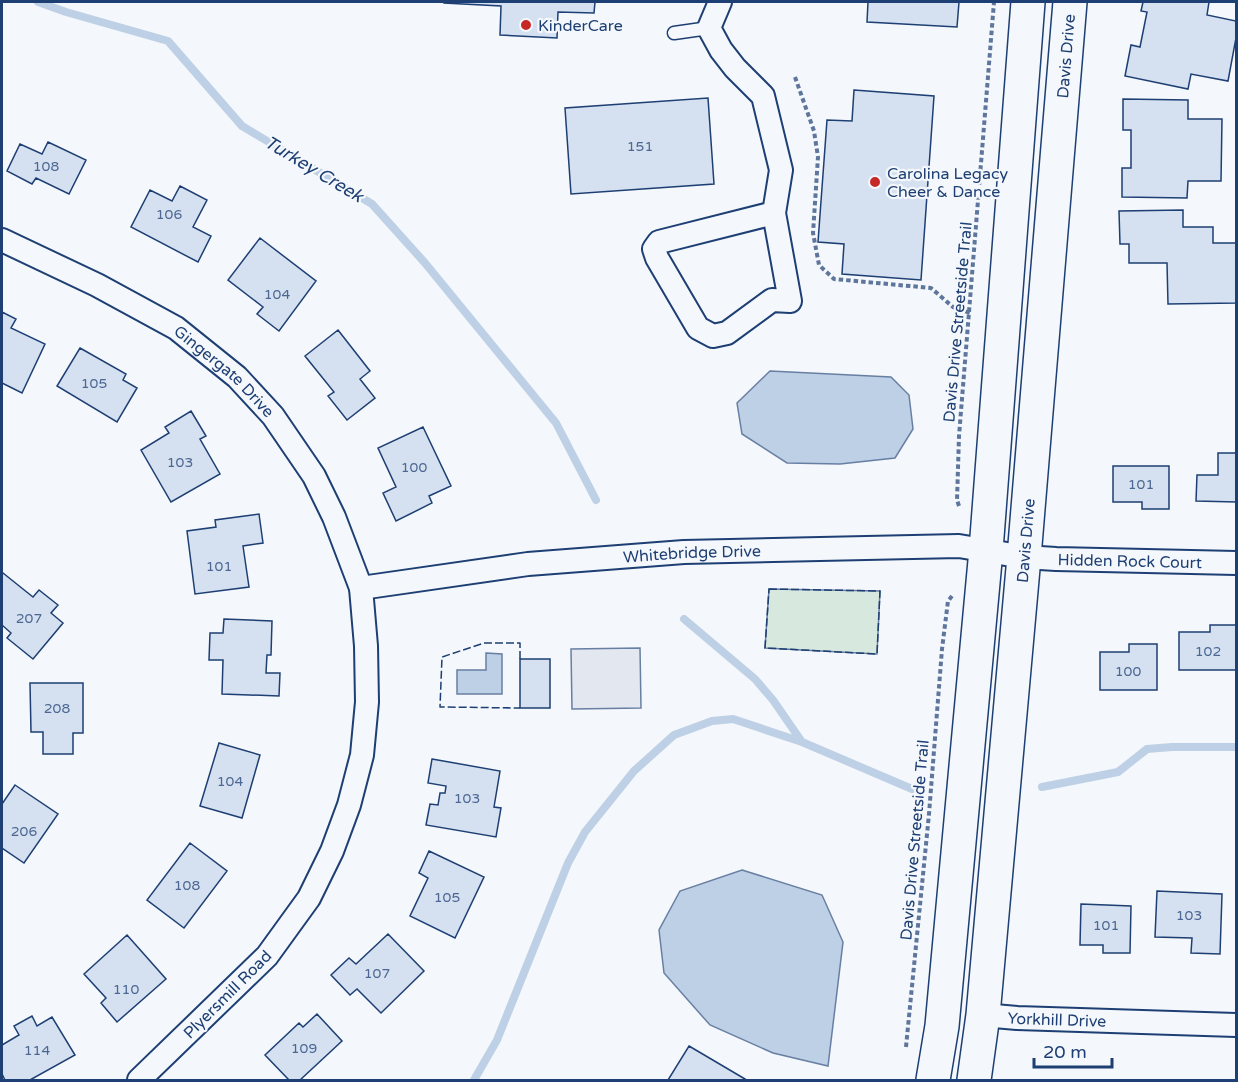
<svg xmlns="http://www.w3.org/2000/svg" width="1238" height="1082" viewBox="0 0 1238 1082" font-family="'Varela Round',sans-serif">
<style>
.green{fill:#d7e8df;stroke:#687fa3;stroke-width:1.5}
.parking{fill:#e3e8f0;stroke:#687fa3;stroke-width:1.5}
.water{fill:#bed0e5;stroke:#687fa3;stroke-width:1.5}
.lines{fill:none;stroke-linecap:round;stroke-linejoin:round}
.stream{stroke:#bed0e5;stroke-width:8}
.building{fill:#d5e0f0;stroke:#1d3f73;stroke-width:1.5}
.service-casing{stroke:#1d3f73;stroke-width:15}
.minor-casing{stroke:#1d3f73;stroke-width:26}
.primary-casing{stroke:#1d3f73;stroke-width:36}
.path{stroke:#5e769c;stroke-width:4;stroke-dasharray:4.5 3;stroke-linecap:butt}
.service{stroke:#f4f7fb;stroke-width:12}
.minor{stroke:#f4f7fb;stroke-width:22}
.primary{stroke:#f4f7fb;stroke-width:33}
.fence{stroke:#1d3f73;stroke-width:1.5;stroke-dasharray:8 3;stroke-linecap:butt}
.poi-dot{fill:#c62828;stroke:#f4f7fb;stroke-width:2}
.labels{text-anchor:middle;stroke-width:4.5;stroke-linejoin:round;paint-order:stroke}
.number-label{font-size:14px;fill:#4b6792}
.poi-label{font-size:16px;fill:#1d3f73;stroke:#f4f7fb;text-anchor:start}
.street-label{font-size:16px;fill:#1d3f73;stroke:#f4f7fb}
.water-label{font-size:18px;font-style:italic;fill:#1d3f73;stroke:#f4f7fb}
</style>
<rect width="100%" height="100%" fill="#f4f7fb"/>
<path class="green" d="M769 589 880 591 877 654 765 648Z"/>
<path class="parking" d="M640 648 641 708 572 709 571 649Z"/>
<path class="water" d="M770 371 891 377 909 395 913 429 895 458 840 464 787 463 742 434 737 403Z
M486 653 502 654V694H457V670H486Z
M742 870 822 895 843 942 828 1066 773 1053 710 1025 664 973 659 930 680 891Z"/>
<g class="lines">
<path class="stream" d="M38 2 66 12 168 41 242 126 372 204 425 263 556 423 596 500
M684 619 755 679 773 700 802 742
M1042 787 1118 772 1147 749 1172 747H1236
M474 1080 497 1040 568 863 585 832 634 771 674 735 712 721 733 719 802 742 912 789"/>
</g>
<path class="building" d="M444 2H595L594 13 558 12 557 38 500 35 501 6 444 3Z
M868 2H959L957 27 867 22Z
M1143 2H1209L1207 15 1236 21V38L1228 81 1191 74 1188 89 1125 76 1131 45 1140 47 1147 12 1141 11Z
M854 90 934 96 921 280 842 274 844 244 818 242 827 120 852 121Z
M708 98 714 184 571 194 565 108Z
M1123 99 1188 100V119H1222L1221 181H1188L1187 198 1122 197V168H1131V130H1123Z
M48 142 86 160 69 194 36 178 32 184 7 171 20 144 42 154Z
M180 186 207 200 193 227 211 236 198 262 131 227 150 190 172 201Z
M1183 210V227H1213V243H1236V303L1168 304 1167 263H1129V244H1120L1119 211Z
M260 238 316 281 279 331 257 314 263 307 228 280Z
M2 312 16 319 11 328 45 344 22 393 2 383Z
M338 330 370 371 360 379 375 398 347 420 328 396 334 392 305 356Z
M80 348 126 374 123 380 137 388 117 422 57 386Z
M191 411 206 436 200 439 220 474 171 502 141 450 169 433 165 427Z
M423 427 451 486 429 496 432 503 396 521 383 493 396 487 378 448Z
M1218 453H1236V502L1196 501 1197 475H1218Z
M1113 466H1169V509H1142V502H1113Z
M259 514 263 543 243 546 249 587 195 594 187 531 216 527 215 520Z
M3 573 33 597 39 590 58 605 51 613 63 623 33 659 7 638 11 633 2 625V575Z
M224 619 272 621 271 655H267L266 673H280L279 696 222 694 223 660H209L210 633H223Z
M1210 625H1236V670H1179V632H1210Z
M1129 644H1157V690H1100V652H1129Z
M520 659H550V708H520Z
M30 683H83V733H73V754H43V732H31Z
M219 743 260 755 242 818 200 806Z
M432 759 500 771 494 807 501 808 496 837 426 825 430 804 438 805 440 793H445L446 786 428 783Z
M15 785 58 814 24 863 2 848V804Z
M190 843 227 871 184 928 147 900Z
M429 851 484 877 455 938 410 916 428 878 419 873Z
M1157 891 1222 894 1220 954 1191 953 1192 938 1155 937Z
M1081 904 1131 906 1130 953H1103V945H1080Z
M388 934 424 971 381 1013 357 989 350 995 331 975 349 958 356 964Z
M127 935 166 979 117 1022 101 1003 106 998 84 974Z
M317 1014 342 1041 300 1080H289L265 1055 299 1023 303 1027Z
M32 1016 37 1026 52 1017 75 1055 30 1080H5L2 1074V1045L19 1035 14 1026Z
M689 1046 745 1079 744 1080H668Z"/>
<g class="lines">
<g class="service-casing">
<path id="service" d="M674 33 709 28"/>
</g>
<g class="minor-casing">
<g id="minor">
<path d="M720 2 709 28 721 50 735 68 763 96 781 170 774 213 790 301 772 300 727 333 713 336 698 328 657 258 654 249 659 242 774 213"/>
<path id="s1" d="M2 240 97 285 176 328 237 377 273 416 314 476 334 517 361 588 366 646 367 702 362 755 349 805 332 851 309 898 267 956 139 1080"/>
<path id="s2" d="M361 588 528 564 684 552 959 546 1024 557 1056 559 1236 563"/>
<path id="s3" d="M983 1015 1017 1018 1236 1025"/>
</g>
</g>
<g class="primary-casing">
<g id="primary">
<path d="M933 1080 942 1026 986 550 1028 2"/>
<path id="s4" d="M974 1080 983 1015 1024 557 1070 2"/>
</g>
</g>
<path class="path" d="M795 77 814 131 818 157 813 233 819 265 834 279 931 288 953 307 970 313
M959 506 957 500 959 436 994 2
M906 1047 929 814 942 649 948 601 952 596"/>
<use href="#service" class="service"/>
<use href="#minor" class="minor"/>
<use href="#primary" class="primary"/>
<path class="fence" d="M769 589 880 591 877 654 765 648Z
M520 659V643H484L442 657 440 707 520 708"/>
</g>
<g class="poi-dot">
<circle cx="526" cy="25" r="6"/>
<circle cx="875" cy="182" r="6"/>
</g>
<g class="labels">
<g class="number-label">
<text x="640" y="151">151</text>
<text x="46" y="171">108</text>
<text x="169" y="219">106</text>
<text x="277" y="299">104</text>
<text x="94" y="388">105</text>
<text x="180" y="467">103</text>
<text x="414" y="472">100</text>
<text x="1141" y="489">101</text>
<text x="219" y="571">101</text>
<text x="29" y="623">207</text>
<text x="1208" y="656">102</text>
<text x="1128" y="676">100</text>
<text x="57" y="713">208</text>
<text x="230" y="786">104</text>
<text x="467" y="803">103</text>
<text x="24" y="836">206</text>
<text x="187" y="890">108</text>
<text x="447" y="902">105</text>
<text x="1189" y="920">103</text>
<text x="1106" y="930">101</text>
<text x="377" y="978">107</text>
<text x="126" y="994">110</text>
<text x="304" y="1053">109</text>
<text x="37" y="1055">114</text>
</g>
<g class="poi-label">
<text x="538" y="31">KinderCare</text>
<text x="887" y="179">Carolina Legacy<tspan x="887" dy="18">Cheer &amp; Dance</tspan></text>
</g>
<g class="street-label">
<text dy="6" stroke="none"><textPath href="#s4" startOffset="1028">Davis Drive</textPath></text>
<text transform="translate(957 322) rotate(-85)" y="6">Davis Drive Streetside Trail</text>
<text dy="6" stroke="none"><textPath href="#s1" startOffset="260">Gingergate Drive</textPath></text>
<text dy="6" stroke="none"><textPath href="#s4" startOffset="542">Davis Drive</textPath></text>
<text dy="6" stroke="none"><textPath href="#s2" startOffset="333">Whitebridge Drive</textPath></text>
<text dy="6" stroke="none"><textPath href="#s2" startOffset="772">Hidden Rock Court</textPath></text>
<text transform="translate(914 840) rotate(-85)" y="6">Davis Drive Streetside Trail</text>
<text transform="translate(227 994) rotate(-45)" y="6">Plyersmill Road</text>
<text dy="6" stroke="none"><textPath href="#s3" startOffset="74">Yorkhill Drive</textPath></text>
</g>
<g class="water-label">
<text transform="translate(314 169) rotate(31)" y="6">Turkey Creek</text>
</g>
</g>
<rect width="1238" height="1082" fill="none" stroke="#1d3f73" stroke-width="6"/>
<path d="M1034 1058v9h78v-9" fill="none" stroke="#1d3f73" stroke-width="3"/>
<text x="1043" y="1058" font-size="18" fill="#1d3f73" stroke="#f4f7fb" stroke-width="4.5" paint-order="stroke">20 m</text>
</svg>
